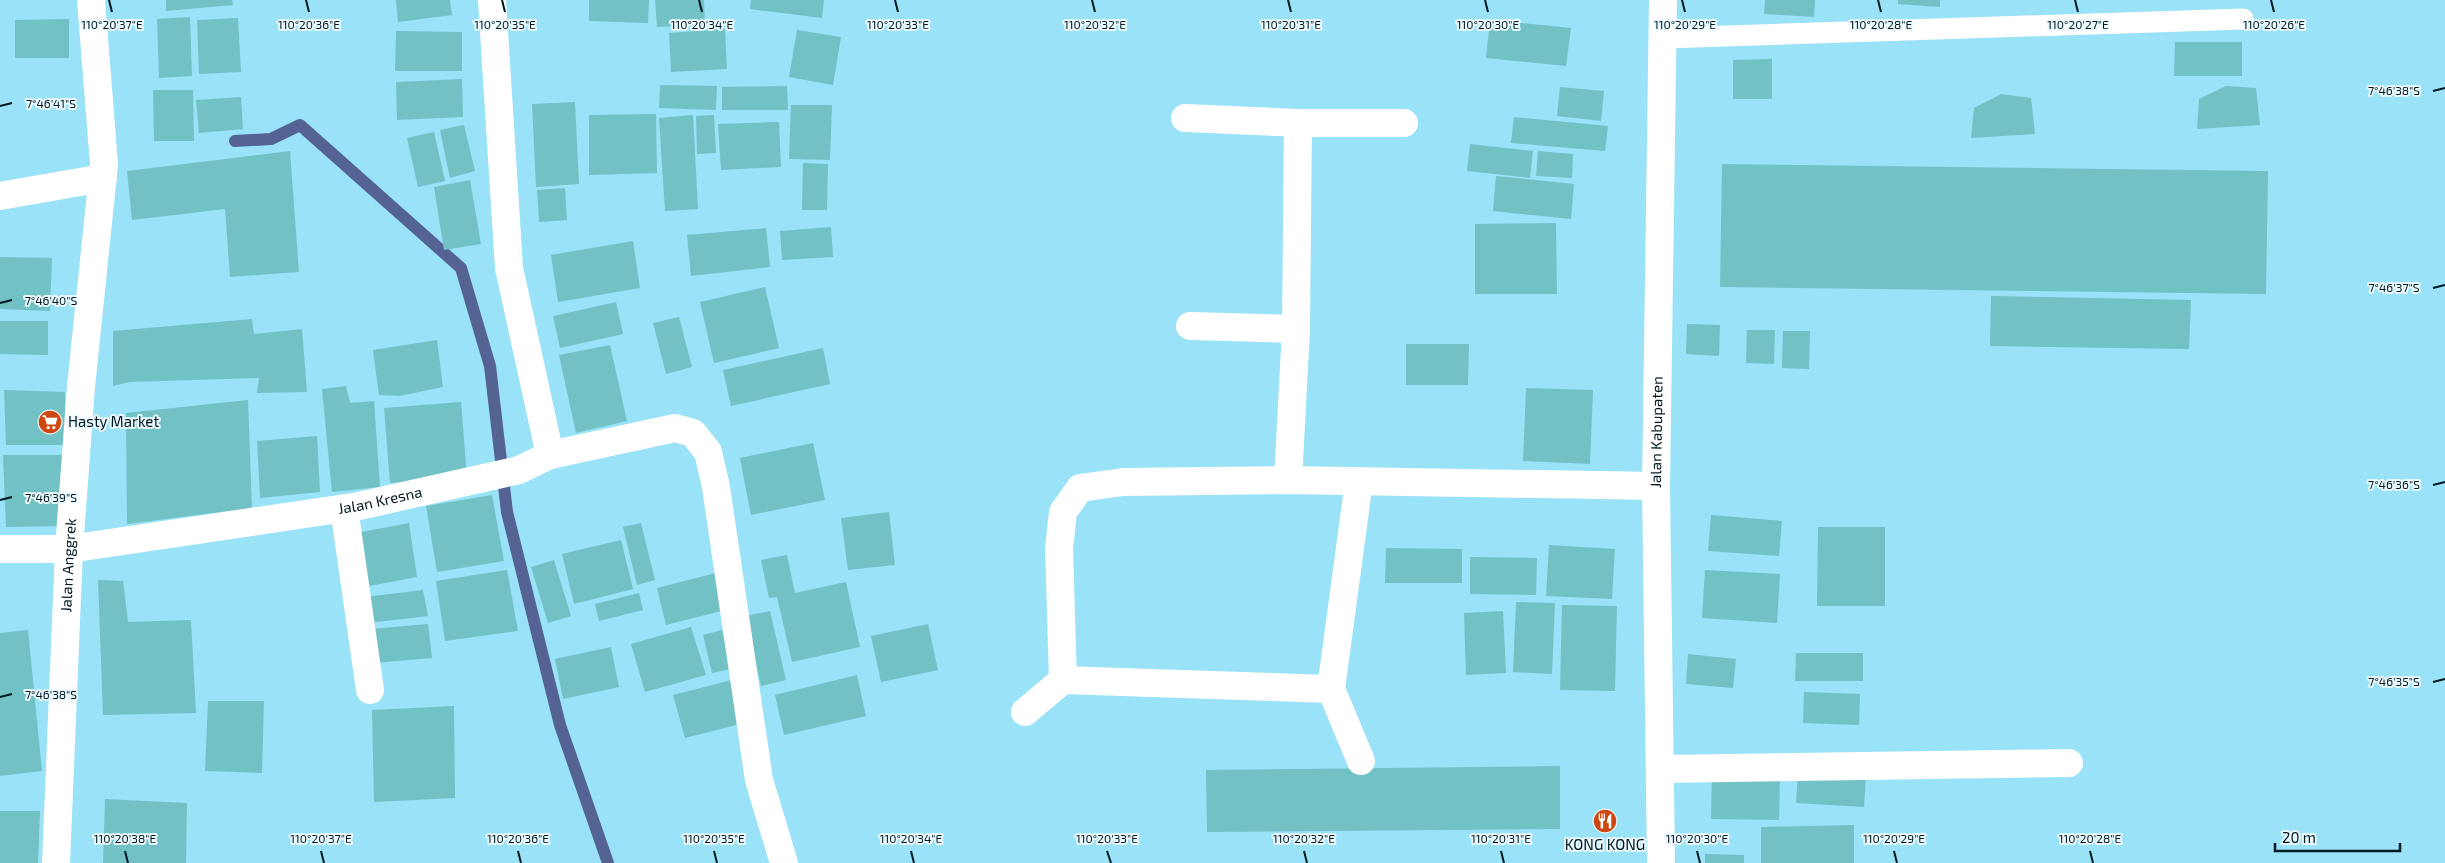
<svg xmlns="http://www.w3.org/2000/svg" width="2445" height="863" viewBox="0 0 2445 863" font-family="'Exo 2',sans-serif">
<style>
.lines{fill:none;stroke-linecap:round;stroke-linejoin:round}
.stream{stroke:#556294;stroke-width:12}
.building{fill:#72c1c4}
.service{stroke:#fff;stroke-width:21}
.minor{stroke:#fff;stroke-width:28}
.secondary{stroke:#fff;stroke-width:28}
.ticks{fill:none;stroke:#001820;stroke-width:2}
.labels{text-anchor:middle;stroke-width:4;stroke-linejoin:round;paint-order:stroke}
.poi-label{font-size:15px;fill:#001820;stroke:#ebf9fd;text-anchor:start}
.street-label{font-size:15px;fill:#001820;stroke:#ebf9fd}
.ticks-label{font-size:12px;text-anchor:middle;fill:#001820;stroke:#ebf9fd;stroke-width:4;stroke-linejoin:round;paint-order:stroke}
</style>
<rect width="100%" height="100%" fill="#99e2f8"/>
<g class="lines">
<path class="stream" d="M235 141 271 139 300 125 461 268 490 366 507 512 560 725 608 863"/>
</g>
<path class="building" d="M166 0H232L233 5 166 11Z
M396 0H450L452 15 398 22Z
M589 0H649L648 23 589 21Z
M655 0H704L705 24 657 27Z
M751 0H824L822 18 750 9Z
M1765 0H1815L1814 17 1764 14Z
M1898 0H1940V7L1898 4Z
M190 17 192 76 159 78 157 19Z
M238 18 241 72 199 74 197 20Z
M69 19V58H15V20Z
M1490 20 1571 28 1566 66 1486 58Z
M725 29 727 69 671 72 669 33Z
M797 30 841 37 833 85 789 77Z
M396 31 462 32V71H395Z
M2175 42H2242V76H2174Z
M1772 59V99H1733V60Z
M462 79 463 117 397 120 396 82Z
M660 85 717 86 716 110 659 108Z
M787 86 788 110H722V87Z
M2226 86 2256 88 2260 125 2197 129 2199 99Z
M1560 87 1604 91 1601 121 1557 116Z
M153 90H193L194 141H154Z
M2001 94 2031 98 2035 134 1971 138 1974 108Z
M241 97 243 129 199 133 196 100Z
M575 102 579 184 536 187 532 104Z
M791 105H832L830 160 789 159Z
M656 114 657 173 589 175V115Z
M693 115 698 209 665 211 659 118Z
M714 115 716 153 697 154 696 116Z
M1514 117 1608 126 1605 151 1511 143Z
M779 122 781 167 721 170 718 124Z
M464 125 475 171 450 178 440 130Z
M434 132 445 181 418 187 407 138Z
M1470 144 1533 151 1530 178 1467 171Z
M290 151 299 272 230 277 225 209 132 220 127 171Z
M1538 151 1573 154 1572 178 1536 176Z
M803 163 828 164 827 210H802Z
M1722 164 2268 171 2266 294 1720 287Z
M1496 176 1574 184 1571 219 1493 211Z
M470 180 481 244 444 250 434 187Z
M565 188 567 220 539 222 537 190Z
M1556 223 1557 294H1475V224Z
M831 227 833 257 782 260 780 231Z
M766 228 770 267 691 276 687 235Z
M633 241 640 288 558 302 551 255Z
M0 257 52 258 50 311 0 309Z
M765 287 779 348 714 363 700 302Z
M1991 296 2191 300 2189 349 1990 346Z
M616 302 623 334 560 348 553 316Z
M679 317 692 367 666 374 653 323Z
M252 319 254 334 302 329 307 392 257 393 259 378 129 382 113 386V331Z
M0 321H48V355L0 354Z
M1687 324 1720 325 1719 356 1686 354Z
M1747 330H1775L1774 364 1746 363Z
M1783 331H1810L1809 369 1782 368Z
M437 340 443 387 399 396 379 395 373 350Z
M1406 344H1469L1468 385H1406Z
M610 345 627 421 576 433 559 355Z
M823 348 830 384 731 406 723 370Z
M346 386 350 403 374 401 380 487 332 492 322 389Z
M1526 388 1593 390 1590 464 1523 461Z
M4 390 65 392V445H6Z
M248 400 252 508 127 524 126 413Z
M461 402 467 477 390 483 384 408Z
M317 436 320 492 260 498 257 441Z
M813 443 825 500 751 515 740 458Z
M3 455H62L65 526 6 527Z
M492 495 504 561 437 572 426 506Z
M889 512 895 565 848 570 841 518Z
M1711 515 1782 521 1779 556 1708 551Z
M409 523 417 577 369 586 361 532Z
M641 523 655 580 637 585 623 527Z
M1818 527H1885V606H1817Z
M621 540 633 589 574 604 562 554Z
M1549 545 1615 549 1612 599 1546 596Z
M1386 548 1462 549V583H1385Z
M787 555 795 593 846 582 860 647 792 662 777 597 769 598 761 560Z
M1470 557 1537 558 1536 595 1470 594Z
M554 560 571 616 548 623 531 567Z
M507 570 518 631 445 641 436 581Z
M1705 570 1780 574 1777 623 1702 618Z
M716 573 725 610 666 625 657 588Z
M98 580 123 581 128 622 191 620 196 713 103 715Z
M423 590 428 616 369 623 365 597Z
M639 593 643 610 599 621 595 604Z
M1516 602 1555 603 1552 674 1513 672Z
M1562 605 1617 606 1615 691 1560 690Z
M770 611 786 680 761 686 745 616Z
M1503 611 1506 673 1466 675 1464 613Z
M428 624 432 658 374 663 370 629Z
M928 624 938 670 881 682 871 636Z
M691 627 706 675 645 692 631 644Z
M28 630 42 771 0 776V633Z
M722 630 731 669 712 673 703 635Z
M611 647 619 687 563 699 555 659Z
M1796 653H1863V681H1795Z
M1688 654 1736 659 1733 688 1686 684Z
M857 675 866 716 784 735 775 695Z
M732 680 744 723 685 738 673 695Z
M1804 692 1860 694 1859 725 1803 723Z
M208 701H264L262 773 205 771Z
M454 706 455 798 374 802 372 710Z
M1560 766V829L1207 832 1206 770Z
M1798 771 1866 775 1864 807 1796 803Z
M1712 772 1780 773 1779 820 1711 819Z
M105 799 187 803 186 863H103Z
M0 811H40L38 863H0Z
M1854 825V863H1761V827Z
M1705 854 1744 855V863H1705Z"/>
<g class="lines">
<path class="service" d="M1663 38 2243 19"/>
<g class="minor">
<path d="M492 0 509 268 550 455"/>
<path d="M1185 118 1298 123"/>
<path d="M0 196 103 178"/>
<path d="M1190 326 1296 329"/>
<path d="M1288 480 1296 329 1298 123H1404"/>
<path d="M344 508 370 690"/>
<path id="s1" d="M0 549H69L359 506 519 470 550 455 675 428 693 433 708 452 716 487 759 780 784 863"/>
<path d="M1063 680 1059 548 1063 512 1080 488 1123 482 1288 480 1656 486"/>
<path d="M1331 689 1361 761"/>
<path d="M1025 712 1063 680 1331 689 1359 481"/>
<path d="M1662 769 2069 763"/>
<path id="s2" d="M56 863 69 549 81 387 104 164 91 0"/>
</g>
<path class="secondary" id="s3" d="M1661 863 1656 486 1663 0"/>
</g>
<path class="ticks" d="M109 0 112 12M306 0 309 12M502 0 505 12M699 0 702 12M895 0 898 12M1092 0 1095 12M1288 0 1291 12M1485 0 1488 12M1682 0 1685 12M1878 0 1881 12M2075 0 2078 12M2271 0 2274 12M2433 91 2445 88M0 106 12 103M2433 288 2445 285M0 303 12 300M2433 485 2445 482M0 500 12 497M2433 682 2445 679M0 697 12 694M125 851 128 863M321 851 324 863M518 851 521 863M714 851 717 863M911 851 914 863M1107 851 1111 863M1304 851 1307 863M1501 851 1504 863M1697 851 1700 863M1894 851 1897 863M2090 851 2093 863"/>
<defs>
<g id="supermarket-disc" transform="scale(1.25)"><circle r="9.5" fill="#ce4711" stroke="#ebf9fd"/><path d="M-6-5.5h2.5l.6 2H6L4.5 2H-2.5L-4.4-4H-6ZM-1.5 3.2a1.3 1.3 0 1 0 .1 0ZM3 3.2a1.3 1.3 0 1 0 .1 0Z" fill="#fff"/></g>
<g id="restaurant-disc" transform="scale(1.25)"><circle r="9.5" fill="#ce4711" stroke="#ebf9fd"/><path d="M-5-6h1v4h1v-4h1v4h1v-4h1v5L-1.5 .5V6h-2V.5L-5-1ZM5-6V6H3V1.5H1.5Q1.5-4 5-6Z" fill="#fff"/></g>
</defs>
<g fill-rule="evenodd">
<use href="#supermarket-disc" x="50" y="422"/>
<use href="#restaurant-disc" x="1605" y="821"/>
</g>
<g class="labels">
<g class="poi-label">
<text x="68" y="427">Hasty Market</text>
<text x="1605" y="850" text-anchor="middle">KONG KONG</text>
</g>
<g class="street-label">
<text dy="5" stroke="none"><textPath href="#s3" startOffset="431">Jalan Kabupaten</textPath></text>
<text dy="5" stroke="none"><textPath href="#s1" startOffset="384">Jalan Kresna</textPath></text>
<text dy="5" stroke="none"><textPath href="#s2" startOffset="298">Jalan Anggrek</textPath></text>
</g>
</g>
<g class="ticks-label">
<text x="112" y="29">110°20'37"E</text>
<text x="309" y="29">110°20'36"E</text>
<text x="505" y="29">110°20'35"E</text>
<text x="702" y="29">110°20'34"E</text>
<text x="898" y="29">110°20'33"E</text>
<text x="1095" y="29">110°20'32"E</text>
<text x="1291" y="29">110°20'31"E</text>
<text x="1488" y="29">110°20'30"E</text>
<text x="1685" y="29">110°20'29"E</text>
<text x="1881" y="29">110°20'28"E</text>
<text x="2078" y="29">110°20'27"E</text>
<text x="2274" y="29">110°20'26"E</text>
<text x="2394" y="95">7°46'38"S</text>
<text x="51" y="108">7°46'41"S</text>
<text x="2394" y="292">7°46'37"S</text>
<text x="51" y="305">7°46'40"S</text>
<text x="2394" y="489">7°46'36"S</text>
<text x="51" y="502">7°46'39"S</text>
<text x="2394" y="686">7°46'35"S</text>
<text x="51" y="699">7°46'38"S</text>
<text x="125" y="843">110°20'38"E</text>
<text x="321" y="843">110°20'37"E</text>
<text x="518" y="843">110°20'36"E</text>
<text x="714" y="843">110°20'35"E</text>
<text x="911" y="843">110°20'34"E</text>
<text x="1107" y="843">110°20'33"E</text>
<text x="1304" y="843">110°20'32"E</text>
<text x="1501" y="843">110°20'31"E</text>
<text x="1697" y="843">110°20'30"E</text>
<text x="1894" y="843">110°20'29"E</text>
<text x="2090" y="843">110°20'28"E</text>
</g>
<path d="M2275 843v8h125v-8" fill="none" stroke="#001820" stroke-width="2.5"/>
<text x="2282" y="843" font-size="15" fill="#001820" stroke="#ebf9fd" stroke-width="4" paint-order="stroke">20 m</text>
</svg>
